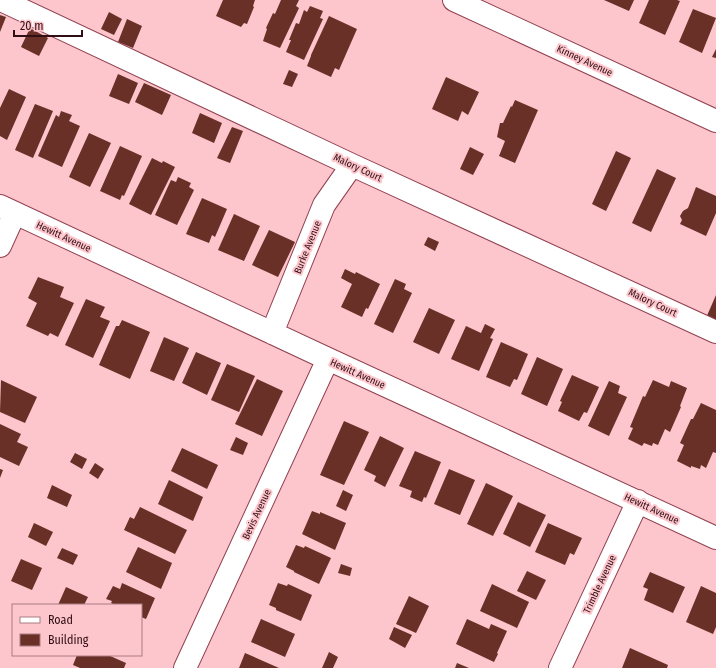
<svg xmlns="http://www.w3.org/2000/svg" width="716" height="668" viewBox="0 0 716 668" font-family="'Fira Sans Condensed',sans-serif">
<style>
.building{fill:#693027}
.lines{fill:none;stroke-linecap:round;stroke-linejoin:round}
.minor-casing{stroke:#904150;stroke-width:24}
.minor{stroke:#fff;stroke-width:22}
.labels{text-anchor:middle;stroke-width:4;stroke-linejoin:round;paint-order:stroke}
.street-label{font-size:10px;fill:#2f0e14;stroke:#fdc5cc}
</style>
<rect width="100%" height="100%" fill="#fdc5cc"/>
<path class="building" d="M223 0H255L253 6 254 7 247 24 244 23 241 27 216 16Z
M281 0H299L296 6 299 8 280 48 263 41 267 29 266 28 273 13 275 14Z
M604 0H634L629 11Z
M649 0H677L680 1 665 35 639 23Z
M310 6 323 11 320 18 323 19 304 60 286 52 291 40H289L296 23 299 24 304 10 307 12Z
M693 9 716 18 702 53 679 42Z
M109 12 122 19 114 35 101 29Z
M0 15 6 17 0 32Z
M329 16 357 29 339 70 335 68 331 77 307 66 311 56V55Z
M127 19 142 26 133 48 118 42Z
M30 28 48 38 39 56 21 47Z
M716 49V58L712 57Z
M289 70 298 74 292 87 283 84Z
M118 74 138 83 129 104 109 96Z
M446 77 479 92 468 115 462 111 458 121 432 109Z
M144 83 171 95 162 115 135 102Z
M9 89 26 97 7 140 0 136V108Z
M515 100 538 110 515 163 499 156 505 141 497 137 500 123H503L511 106 512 107Z
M35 104 53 111 33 158 15 150Z
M61 111 72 115 69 121 80 126 62 167 38 156 56 115 59 117Z
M200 113 222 123 214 143 192 133Z
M232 127 243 131 230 163 217 158Z
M89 133 111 143 90 187 69 177Z
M120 146 142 156 124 196 122 195 120 200 100 191Z
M470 147 484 154 473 175 460 169Z
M616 151 631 158 606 211 592 204Z
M152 158 162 163 163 161 175 167 151 215 129 204Z
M657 169 676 178 651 232 632 223Z
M178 177 191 183 189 187 194 190 177 225 155 215 171 180 176 182Z
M696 187 716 196V213L706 236 680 224 682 220 680 216 683 211 688 208Z
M202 198 227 209 215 237 212 235 209 243 186 234Z
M234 214 260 226 244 261 218 250Z
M269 230 295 242 278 277 252 265Z
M428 237 439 242 435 251 424 245Z
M345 269 355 274 356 272 380 284 368 309 366 308 362 317 341 307 352 284 341 278Z
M38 277 64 287 60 297 74 303 58 337 50 333 48 336 26 326 37 303 28 298Z
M395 279 406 284 404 289 412 293 393 333 374 324Z
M716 295V322L706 318Z
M86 299 105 307 100 317 110 321 93 358 65 345Z
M429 308 455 320 439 354 413 342Z
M122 320 150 332 130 379 99 365 116 326H119Z
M485 324 495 329 490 338 493 339 479 371 451 359 466 326 481 333Z
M164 337 189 348 174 381 150 371Z
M501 342 528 354 517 380 514 379 510 387 486 377Z
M196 352 221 363 207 395 182 383Z
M537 357 563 369 547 406 521 394Z
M227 364 255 376 239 412 211 400Z
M572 375 599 387 587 413 584 412 579 421 558 411 562 402 560 401Z
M257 379 283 391 262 436 235 424Z
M1 380 37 397 25 423 0 412Z
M653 380 669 387 671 381 687 388 680 406 681 407 670 432 665 429 658 445 653 443 652 446 644 443 642 446 628 439 633 428 630 427 643 396 645 397Z
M609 381 620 386 618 393 627 397 609 436 588 426Z
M701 403 716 410V453L713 452 706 468 701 465 700 469 691 466V468L677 461 684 445 680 443 691 419H693Z
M344 421 369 432 344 485 320 475Z
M0 424 21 434 17 442 28 447 19 466 0 457Z
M380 436 404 448 385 487 374 481 376 476 364 470Z
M236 437 248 443 243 455 230 450Z
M182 448 218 465 207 489 171 471Z
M415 451 441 462 426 498 424 497 422 502 410 497 412 491 399 486Z
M75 453 87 459 82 469 70 462Z
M95 463 104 469 98 479 89 473Z
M0 469 3 470 0 478Z
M449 469 475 480 460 515 434 504Z
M169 480 203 497 193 521 158 504Z
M486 483 513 496 493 536 467 524Z
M52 485 72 495 67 507 47 498Z
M343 490 353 495 346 511 336 506Z
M518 502 546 515 530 547 503 534Z
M140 507 187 530 175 554 124 530 130 517 134 519Z
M312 511 320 514V512L346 523 335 550 302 534Z
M34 523 53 532 46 546 28 537Z
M548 523 582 538 574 555 570 553 565 565 535 552Z
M296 545 304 548 305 546 331 558 319 584 294 572V571L286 567Z
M138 547 172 563 161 589 126 572Z
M62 548 78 555 73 565 57 558Z
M21 559 42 568 32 590 11 581Z
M341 564 352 568 350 576 338 573Z
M527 571 546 580 536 600 517 591Z
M650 572 685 587 673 613 644 600 648 589 643 587Z
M122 583 155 598 146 619 141 617V605H115L111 603 112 601 106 599 113 586 120 589Z
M278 583 287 586 288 584 312 595 301 621 276 610V608L269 605Z
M492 584 529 602 517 628 480 611Z
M701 586 716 593V627L713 634 686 622Z
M66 587 88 597 84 605H58Z
M409 596 429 606 416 633 396 624Z
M261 619 295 634 285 657 251 642Z
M467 619 489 629 491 624 507 631 497 653 498 654 494 662 456 644Z
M394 627 412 635 405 648 389 639Z
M630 648 668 665 667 668H622Z
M329 652 338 657 333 668H322Z
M245 653 279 668H239Z
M77 655H108L126 663 124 668H80L73 665Z
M457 663 469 668H455Z"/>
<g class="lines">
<g class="minor-casing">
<path id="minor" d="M1 0 352 165 716 332
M454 0 716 121
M0 206 328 359 716 538
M0 246 15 213
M272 333 324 205 352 165
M185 668 328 359
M560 668 638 501"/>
</g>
<use href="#minor" class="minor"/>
</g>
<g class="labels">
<g class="street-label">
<text transform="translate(585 60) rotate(25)" y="4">Kinney Avenue</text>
<text transform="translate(358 167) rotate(25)" y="4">Malory Court</text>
<text transform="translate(64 236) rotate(25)" y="4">Hewitt Avenue</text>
<text transform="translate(307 247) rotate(-68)" y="4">Burke Avenue</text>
<text transform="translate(653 302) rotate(25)" y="4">Malory Court</text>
<text transform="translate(358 373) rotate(24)" y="4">Hewitt Avenue</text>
<text transform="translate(652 508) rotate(25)" y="4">Hewitt Avenue</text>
<text transform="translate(256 514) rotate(-65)" y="4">Bevis Avenue</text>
<text transform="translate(599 584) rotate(-65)" y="4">Trimble Avenue</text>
</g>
</g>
<rect x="12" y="604" width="130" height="52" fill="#fdc5cc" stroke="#ab7c82"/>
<rect x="20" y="617" width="20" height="6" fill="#ffffff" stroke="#ab7c82"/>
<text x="48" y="624" font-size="12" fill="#2f0e14">Road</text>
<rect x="20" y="634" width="20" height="12" fill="#693027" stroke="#ab7c82"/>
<text x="48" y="644" font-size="12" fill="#2f0e14">Building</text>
<path d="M14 30v6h68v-6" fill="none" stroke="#2f0e14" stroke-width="2"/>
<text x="20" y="30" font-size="12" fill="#2f0e14" stroke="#fdc5cc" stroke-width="3" paint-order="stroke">20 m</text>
</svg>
